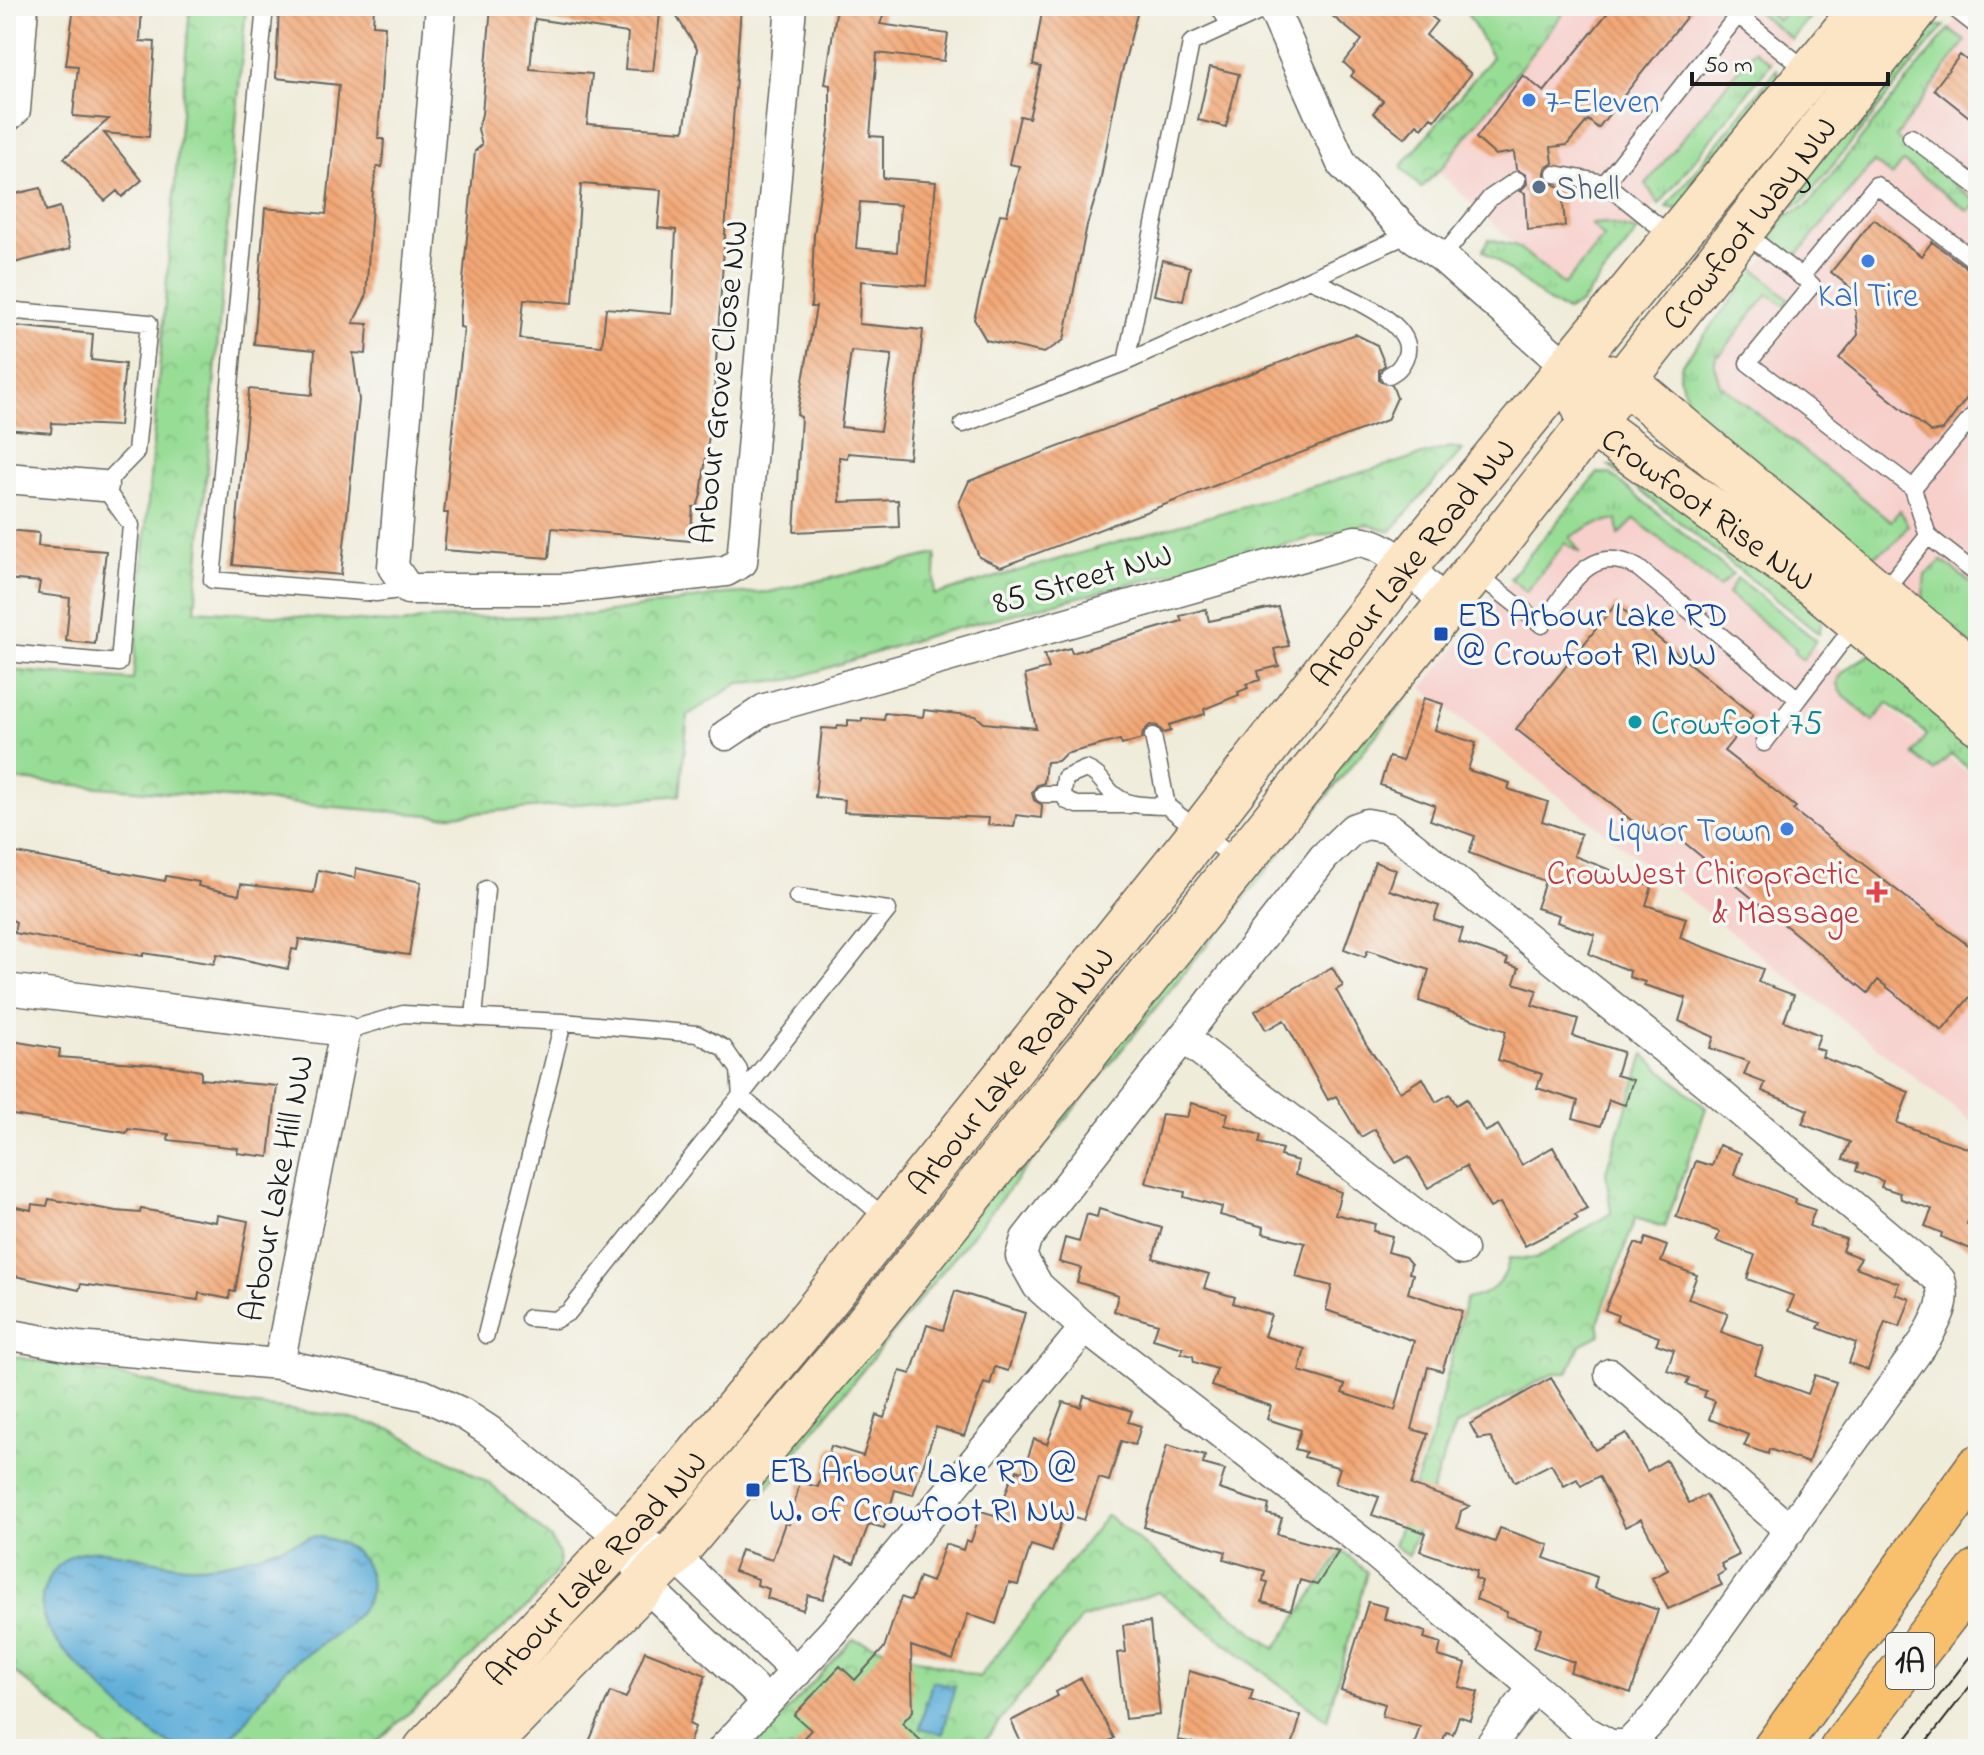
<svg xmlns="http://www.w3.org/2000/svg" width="1984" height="1755" viewBox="0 0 1984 1755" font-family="'Indie Flower',sans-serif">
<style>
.built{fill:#f7d0cc}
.grass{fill:url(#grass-tufts);stroke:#5a7c59;stroke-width:2}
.park{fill:url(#park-crowns);stroke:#5a7c59;stroke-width:2}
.water{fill:url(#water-ripples);stroke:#3d657a;stroke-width:2}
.building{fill:url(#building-back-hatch);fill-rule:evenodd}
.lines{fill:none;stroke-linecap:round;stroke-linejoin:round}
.lane-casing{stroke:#66655e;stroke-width:19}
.street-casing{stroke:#66655e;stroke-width:33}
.secondary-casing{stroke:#66655e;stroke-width:47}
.highway-casing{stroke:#66655e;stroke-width:47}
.lane{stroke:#fff;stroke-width:16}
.street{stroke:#fff;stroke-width:30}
.secondary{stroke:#fce5c4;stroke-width:44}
.highway{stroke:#f8bf6c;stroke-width:44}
.tram{stroke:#1c1c1c;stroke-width:2}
.shop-dot{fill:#3f7fe0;stroke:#f6f6f2;stroke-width:3}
.service-dot{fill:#5c6f8a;stroke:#f6f6f2;stroke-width:3}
.transit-dot{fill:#1a4fb4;stroke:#f6f6f2;stroke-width:3}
.culture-dot{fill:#0f9aa8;stroke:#f6f6f2;stroke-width:3}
.health-dot{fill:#e0444e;stroke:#f6f6f2;stroke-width:3}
.labels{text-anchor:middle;stroke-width:7;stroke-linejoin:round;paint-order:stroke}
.shield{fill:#f6f6f2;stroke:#5d5d5c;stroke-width:2}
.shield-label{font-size:32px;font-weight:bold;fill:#1c1c1c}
.shop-label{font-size:34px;fill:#366cbe;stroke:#f6f6f2;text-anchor:start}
.service-label{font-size:34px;fill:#4e5e75;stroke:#f6f6f2;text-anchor:start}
.street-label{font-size:34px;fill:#1c1c1c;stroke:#f6f6f2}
.transit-label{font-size:34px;fill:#164399;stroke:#f6f6f2;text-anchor:start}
.culture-label{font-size:34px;fill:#0d838f;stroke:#f6f6f2;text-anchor:start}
.health-label{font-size:34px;fill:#be3a42;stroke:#f6f6f2;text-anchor:end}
</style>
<defs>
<pattern id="grass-tufts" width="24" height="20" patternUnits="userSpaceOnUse" patternTransform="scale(2)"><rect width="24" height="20" fill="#98dd96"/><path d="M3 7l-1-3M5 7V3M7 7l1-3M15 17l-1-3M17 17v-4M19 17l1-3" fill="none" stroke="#82bd81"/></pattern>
<pattern id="park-crowns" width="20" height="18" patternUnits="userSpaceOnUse" patternTransform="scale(2)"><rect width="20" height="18" fill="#98dd96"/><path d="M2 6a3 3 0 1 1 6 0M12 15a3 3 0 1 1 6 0" fill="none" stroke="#82bd81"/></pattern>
<pattern id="water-ripples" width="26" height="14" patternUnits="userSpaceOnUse" patternTransform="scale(2)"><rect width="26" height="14" fill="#5eaed9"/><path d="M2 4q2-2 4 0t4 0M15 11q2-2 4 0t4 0" fill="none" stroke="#4d8daf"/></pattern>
<pattern id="building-back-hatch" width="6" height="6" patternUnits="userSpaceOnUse" patternTransform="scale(2)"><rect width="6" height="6" fill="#f2a776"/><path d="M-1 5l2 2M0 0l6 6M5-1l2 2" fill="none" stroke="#cf8f66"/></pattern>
</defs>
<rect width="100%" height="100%" fill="#f6f6f2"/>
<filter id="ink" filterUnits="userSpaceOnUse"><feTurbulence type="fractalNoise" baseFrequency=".0125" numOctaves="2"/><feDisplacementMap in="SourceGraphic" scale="16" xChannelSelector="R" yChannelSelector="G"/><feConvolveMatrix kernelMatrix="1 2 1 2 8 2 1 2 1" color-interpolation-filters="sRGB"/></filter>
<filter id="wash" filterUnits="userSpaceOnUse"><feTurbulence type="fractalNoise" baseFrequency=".006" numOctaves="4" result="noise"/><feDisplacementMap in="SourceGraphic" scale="32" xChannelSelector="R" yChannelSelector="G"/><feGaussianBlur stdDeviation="1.8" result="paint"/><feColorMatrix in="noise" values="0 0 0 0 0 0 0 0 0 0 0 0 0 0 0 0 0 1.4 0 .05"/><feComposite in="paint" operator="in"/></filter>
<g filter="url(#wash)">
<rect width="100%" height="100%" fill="#f0ecda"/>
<path class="built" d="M1569 6H1820L1575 302 1438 171Z
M1968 6H1978V653L1684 407 1688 403 1679 376 1681 363Z
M1601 473 1978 781V1127L1422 688Z"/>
<path class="grass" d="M1789 6H1819L1792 39 1758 13 1762 7 1778 20Z
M1929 25 1944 26 1874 113 1865 104Z
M1949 29 1965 41 1896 137 1977 203 1968 211 1903 162 1892 176 1874 162 1793 260 1777 247 1771 235 1787 215 1807 206Z
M1754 50 1771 63 1659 205 1646 184Z
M1777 69 1781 85 1681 210 1666 207Z
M1863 106 1873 116 1803 202 1778 212Z
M1605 223 1638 231 1581 303 1567 311 1550 303 1483 250 1489 239 1517 246 1564 285 1604 237 1591 224Z
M1746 267H1753L1789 299 1786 306 1768 294 1720 355 1717 353 1714 365 1721 388 1723 386 1891 521 1900 510 1908 525C1896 545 1885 553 1862 559L1685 407 1689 404 1679 376 1682 364 1735 296 1739 276Z
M1609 466 1630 468 1823 613 1819 634Z
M1598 473 1610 474 1733 574 1719 587 1635 519 1619 535 1617 520 1592 525 1570 537 1580 553 1565 543 1526 592 1510 578Z
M1942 561 1978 588V651L1922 605 1925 575Z
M1737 578 1816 640 1803 660 1794 653 1796 649 1728 594Z
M1872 654 1978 738V776L1951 754 1934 771 1913 754 1927 735 1888 703 1873 721C1835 688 1819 681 1872 654Z
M1430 656 1436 661 761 1496 752 1488Z"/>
<path class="park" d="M190 6H246L195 610 404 624 424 619 591 615 725 594 769 592 936 554 934 595 1450 447 1462 450 1390 532 1367 524 934 634 790 680 739 683 688 715 680 795 441 816 6 779V670L133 680Z
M1463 6H1569L1444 165 1421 188 1401 167 1492 57Z
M1644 1055 1706 1108 1665 1227 1635 1218 1598 1323 1600 1335 1580 1345 1568 1373H1554L1455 1426 1408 1556 1394 1545 1433 1433 1466 1299C1490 1295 1506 1283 1509 1258L1536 1259 1611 1213 1606 1171Z
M6 1355 156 1383 189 1398 340 1416 393 1430 489 1483 551 1539 559 1554V1568L532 1602 369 1749H109L6 1665Z
M1107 1515 1275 1649 1342 1551 1367 1572 1327 1720 1158 1592 1081 1619 978 1749H752L853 1639 979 1677Z"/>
<path class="water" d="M314 1536C334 1539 354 1545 365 1564 394 1616 306 1646 281 1674 261 1696 248 1726 223 1744 214 1751 200 1750 188 1749 152 1746 105 1690 79 1666 56 1644 30 1616 47 1582 54 1568 66 1555 82 1552 112 1546 158 1565 190 1566 232 1567 274 1548 314 1536Z
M932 1681 955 1686 943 1734 920 1728Z"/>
<g id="blocks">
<path class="building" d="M74 6H142L140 41 155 42 149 137 104 133 142 180 122 197 117 191 105 201 64 158 109 119 73 116 78 66 66 65Z
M279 6H374L373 25 385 26 378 139H384L382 167H377L373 190 366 297 353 323 368 324 366 354 353 353 359 400 341 575 233 565 249 389 312 395 315 350 254 344 265 208 326 214 339 85 276 78Z
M491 6H661L653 71 625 69 628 33 535 19 530 69 592 74 587 124 684 131 697 49 670 6H741L713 405 701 495 697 507H693L690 541 552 528 549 558 444 550 448 513H444L464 328 460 327V313L475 151 482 145 478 129 482 114ZM581 184 661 190 658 228 676 230 672 314 606 308 602 346 520 339 524 299 573 303Z
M837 6H887L880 24 948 34 944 61 877 53 870 136 883 137V178L936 182 926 286 861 281 859 324 923 330 909 458 848 453 847 458 839 457 840 502 898 500 899 527 794 532 801 417 797 415 816 307H811L814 235 830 124V85L825 84ZM860 202 900 205 897 252 856 248ZM851 351 892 355 880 431 841 427Z
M1043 6H1139L1116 95 1100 183 1087 225 1064 340 1044 353 986 340 974 319 1000 214 1007 215 1019 166 1009 164 1020 116 1029 118 1041 67 1033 65Z
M1320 6H1418L1437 21 1426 35 1471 74 1435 120 1431 117 1422 128 1417 124 1405 138 1373 113 1383 101 1351 76 1354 72 1344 63 1362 40Z
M1613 6H1695L1598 128 1588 120 1567 145 1551 147 1553 163 1546 168 1544 177 1562 189 1565 226 1527 230 1525 193 1520 191 1527 184 1526 175 1516 169 1514 152 1495 155 1476 138 1523 75 1544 92Z
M1960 55 1978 69V124L1934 89Z
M1210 67 1239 74 1226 127 1198 120Z
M41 188 46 211 60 207 70 249 6 265V196Z
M1874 219 1921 256 1932 242 1978 276V383L1943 430 1931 432 1839 358 1858 335 1853 290 1831 272Z
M1162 260 1190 267 1183 301 1154 295Z
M6 325 93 334 91 360 125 364 119 426 52 423 51 433 6 429Z
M1355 334 1377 345 1385 365 1379 370V380L1392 385 1397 398 1387 420 1001 567 979 557 959 503 969 481Z
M6 530 39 533 38 546 106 551 95 644 66 641 70 598 38 594 40 582 6 579Z
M1616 604 1753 715 1724 751 1796 807 1793 810 1978 953V987L1942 1031 1878 980 1868 993 1664 826 1654 838 1516 729Z
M1278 607 1289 646 1274 649 1279 666 1258 671 1260 680 1246 684 1248 688 1238 692 1239 695 1204 709 1205 714 1169 725 1171 731 1164 733 1157 726 1150 725 1143 732 1142 739 1122 745 1120 740 1065 754 1058 761 1046 762 1044 783 1037 785 1032 793 1034 800 1042 805 1041 818 1016 815 1014 827 988 825 989 818 844 812 845 800 815 797 822 728 837 729 838 725 848 726V720L862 721V718L884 720 885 713 923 717 924 710 976 716 984 723 1036 728 1025 675 1049 668 1044 655 1070 648 1072 653 1182 621 1180 616 1206 609 1209 621Z
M1424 698 1443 704 1435 730 1476 743 1468 770 1510 783 1508 789 1548 802 1542 821 1581 834 1574 856 1652 886 1646 905 1686 918 1680 938 1763 969 1758 982 1794 995 1784 1021 1820 1035 1815 1048 1824 1051 1822 1057 1909 1092 1897 1123 1978 1152V1195L1967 1224 1978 1228V1252L1941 1237 1942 1233 1925 1226 1932 1209 1901 1199 1900 1193 1881 1187 1883 1181 1856 1171 1858 1164 1843 1159 1850 1142 1802 1124 1808 1110 1762 1091 1765 1083 1744 1075 1749 1062 1710 1048 1714 1037 1679 1021 1686 998 1644 985 1645 982 1629 977 1630 971 1589 954 1595 935 1557 922 1559 915 1536 908 1545 881 1469 853 1475 836 1430 820 1435 805 1380 785 1389 757 1402 761Z
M6 851 165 881 166 876 199 882 198 886 239 895 241 884 314 893 318 870 355 878 356 868 421 882 409 955 299 939 297 950 292 949 288 969 217 954 214 964 143 953V956L14 933 16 922 6 917Z
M1375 862 1396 870 1389 890 1439 906 1434 920 1463 929 1459 942 1508 959 1506 964 1519 968 1514 983 1537 990 1532 1005 1578 1019 1573 1036 1623 1052 1616 1075 1633 1080 1625 1105 1609 1100 1601 1126 1573 1118 1578 1101 1537 1088 1542 1074 1498 1060 1506 1031 1419 1001 1429 970 1368 950 1365 957 1344 949Z
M1332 967 1343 986 1336 990 1366 1044 1400 1092 1423 1078 1436 1102 1450 1094 1456 1105 1466 1099 1485 1132 1498 1125 1522 1165 1553 1147 1587 1209 1575 1215 1578 1219 1525 1246 1500 1203 1490 1208 1466 1166 1428 1188 1409 1156 1396 1163 1375 1129 1361 1137 1336 1096 1328 1100 1284 1020 1266 1030 1255 1011Z
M6 1040 60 1049 59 1057 173 1066 201 1071V1079L277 1086 269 1157 237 1153 238 1148 168 1140 169 1134 128 1129 127 1133 6 1114Z
M1191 1103 1228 1113 1225 1125 1261 1135 1259 1143 1282 1149 1280 1156 1298 1161 1295 1175 1341 1192 1335 1214 1375 1224 1373 1231 1392 1236 1388 1252 1405 1257 1411 1264 1409 1273 1413 1274 1408 1293 1462 1311 1442 1371 1428 1367 1412 1429 1428 1434 1411 1485 1470 1506 1461 1511 1457 1528 1495 1542 1500 1528 1549 1545 1544 1558 1597 1577 1594 1588 1658 1610 1631 1693 1570 1672 1574 1662 1534 1648 1541 1628 1506 1616 1507 1612 1476 1599 1482 1581 1475 1578 1477 1571 1420 1551 1426 1533 1372 1515 1379 1497 1335 1483 1340 1468 1304 1457 1306 1452 1295 1449 1301 1430 1267 1419 1271 1406 1211 1386 1217 1369 1194 1362 1193 1356 1181 1353 1183 1348 1153 1339 1158 1324 1114 1311 1118 1295 1077 1282 1081 1268 1059 1262 1065 1238 1079 1242 1087 1214 1097 1217 1099 1209 1162 1228 1153 1258 1209 1274 1204 1288 1235 1297 1233 1303 1271 1315 1264 1336 1305 1349 1299 1371 1345 1385 1342 1393 1395 1410 1414 1341 1326 1310 1332 1286 1296 1277 1305 1243 1263 1233 1264 1227 1220 1215 1222 1207 1184 1197 1185 1192 1146 1183 1162 1114 1187 1117Z
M1719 1145 1741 1153 1734 1175 1796 1199 1795 1203 1815 1210 1809 1226 1846 1239 1842 1251 1861 1258 1855 1267 1899 1283 1895 1294 1910 1299 1900 1327 1885 1322 1868 1370 1849 1363 1856 1343 1818 1328 1821 1323 1788 1311 1794 1296 1747 1279 1755 1255 1716 1241 1720 1232 1676 1217 1696 1161 1712 1166Z
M49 1199 116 1211 140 1213 141 1209 216 1222 217 1215 248 1221 235 1292 230 1291 229 1299 199 1293 198 1300 81 1284 79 1290 6 1274V1205L31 1210 32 1204 47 1206Z
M1646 1238 1667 1246 1661 1262 1697 1275 1688 1299 1728 1313 1721 1332 1763 1347 1754 1374 1808 1394 1815 1375 1836 1382 1808 1463 1769 1449 1768 1454 1744 1446 1749 1435 1709 1419 1715 1401 1704 1397 1706 1391 1686 1384 1689 1378 1667 1370 1674 1350 1656 1344 1659 1337 1616 1321 1618 1315 1605 1310 1635 1243 1643 1246Z
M955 1291 1025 1313 1008 1371 995 1367 990 1385 984 1383 964 1436 936 1427 913 1495 895 1490 884 1528 869 1524 854 1563 837 1557 823 1599 808 1595 803 1610 767 1598 769 1589 757 1585 758 1579 734 1571 741 1550 772 1560 785 1523 789 1524 800 1482 818 1487 831 1446 863 1456 876 1415 884 1418 900 1371 911 1374 927 1325 943 1330Z
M1551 1378 1595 1450 1626 1433 1647 1471 1666 1460 1689 1503 1706 1495 1739 1555 1721 1564 1725 1571 1717 1576 1722 1585 1668 1609 1652 1578 1668 1570 1641 1519 1625 1527 1599 1476 1581 1486 1577 1479 1564 1486 1551 1464 1515 1482 1490 1437 1478 1439 1470 1424Z
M1084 1396 1132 1411 1128 1422 1141 1426 1135 1445 1121 1441 1109 1481 1099 1478 1084 1520 1064 1513 1052 1552 1031 1545 1018 1585 1009 1583 996 1624 968 1614 953 1660 911 1646 913 1711 902 1723 930 1749H793L811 1730 794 1715 840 1666 855 1680 884 1648 901 1597 911 1601 919 1577 932 1582 945 1544 963 1550 966 1540 971 1542 981 1511 994 1515 997 1506 1001 1508 1012 1475 1015 1476 1017 1470 1023 1472 1034 1439 1047 1444 1063 1402 1081 1407Z
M1167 1445 1205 1456 1203 1464 1225 1470 1219 1489 1269 1505 1267 1514 1282 1518 1277 1534 1339 1551 1317 1585 1300 1580 1291 1610 1262 1602 1268 1582 1263 1581 1265 1571 1224 1559 1226 1552 1144 1527Z
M1368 1602 1387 1607 1384 1619 1426 1632 1424 1638 1441 1643 1438 1656 1466 1664 1459 1687 1478 1692 1470 1720 1459 1716 1453 1734 1446 1732 1440 1749 1414 1746 1420 1726 1382 1716 1385 1704 1341 1690Z
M1150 1622 1160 1715 1125 1719 1117 1653 1126 1652 1123 1625Z
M645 1651 706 1675 689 1724 695 1727 687 1749H586L610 1692 626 1698Z
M1189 1671 1253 1690 1250 1700 1301 1716 1291 1749H1227L1178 1740Z
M1081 1678 1114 1738 1095 1749H1024L1011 1721 1058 1696 1056 1692Z"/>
</g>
</g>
<g filter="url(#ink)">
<use href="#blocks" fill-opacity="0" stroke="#66655e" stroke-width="2"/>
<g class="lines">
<g class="lane-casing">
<path id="lane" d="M265 6 212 580 376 593 408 589
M1218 6 1230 25
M1745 6 1738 15 1809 72
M1951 6 1978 27
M1911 137 1978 187
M1555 174 1605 183
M1743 232 1812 285 1748 363 1913 488 1928 536 1883 592
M1673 238 1605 183 1738 15
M1442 257 1490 198 1517 180
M1801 277 1876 185 1978 263
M1310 279C1334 291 1422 322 1405 358 1401 367 1398 370 1389 375
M6 310 149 323 136 452 103 486 131 525 119 663 6 653
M1126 362 1191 43 1272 6
M963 424 1126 362 1409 234
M1913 488 1978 410
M1928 536 1978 575
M1476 573 1542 625C1569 590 1588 540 1638 568L1798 699 1857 622
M1153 736 1167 806 1239 862
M1764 743 1798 699
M1043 794H1063
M1129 805H1077L1067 801 1063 794 1065 778 1086 769C1099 774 1102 782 1110 791 1126 808 1146 805 1167 806
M474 1018 486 889
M345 1031 403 1014 563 1022 697 1034 724 1048 739 1070 741 1097 889 1221
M529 1318 555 1320 569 1312 888 910 797 897
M486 1335 563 1022"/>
</g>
<g class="street-casing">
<path id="street" d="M441 6 393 567 408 589H563L726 571 742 562 791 6
M1272 6 1342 164 1409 234 1442 257 1567 367
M6 118 15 110 23 6
M6 478 103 486
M726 735 765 709 1355 541C1390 541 1423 583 1447 605
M1367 824 1389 828 1409 843 1707 1083 1940 1280C1948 1303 1937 1318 1926 1339L1655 1717 1628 1745H1610L1587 1732 1363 1543 1085 1328 1038 1286 1021 1256 1026 1239 1324 857 1353 829Z
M6 989 345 1031 279 1364
M1184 1038 1462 1250
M6 1334 78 1347 279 1364 423 1395 462 1413 491 1432 622 1538 673 1555 797 1672
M1610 1374 1790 1530
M637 1569 645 1585 767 1701
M723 1749 833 1632 1085 1328
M1488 1749 1533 1688"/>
</g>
<g class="secondary-casing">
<g id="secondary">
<path d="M1596 374 1625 381 1978 676"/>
<path id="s1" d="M1578 393 1590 422 1816 586 1978 722"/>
<path id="s2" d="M426 1749 676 1482 813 1316 1201 832 1414 556 1865 6"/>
<path id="s3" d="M483 1749 673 1555 850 1345 1474 572 1918 6"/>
</g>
</g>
<g class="highway-casing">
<path id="highway" d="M1775 1749 1978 1467
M1842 1749 1978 1572"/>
</g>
<use href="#lane" class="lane"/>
<use href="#street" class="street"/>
<use href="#secondary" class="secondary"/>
<use href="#highway" class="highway"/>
<path class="tram" d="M1898 1749 1978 1646
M1921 1749 1978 1676"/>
</g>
</g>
<g class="shop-dot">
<circle cx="1529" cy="100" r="8"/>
<circle cx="1868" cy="261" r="8"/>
<circle cx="1787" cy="829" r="8"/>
</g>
<circle class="service-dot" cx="1539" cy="187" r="8"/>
<g class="transit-dot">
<rect x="1433" y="626" width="16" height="16" rx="4"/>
<rect x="745" y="1482" width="16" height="16" rx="4"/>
</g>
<circle class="culture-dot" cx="1635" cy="722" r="8"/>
<path class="health-dot" d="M1873 880h8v8h8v8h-8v8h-8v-8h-8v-8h8z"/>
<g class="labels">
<rect class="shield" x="1886" y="1633" width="48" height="56" rx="6"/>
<g class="shield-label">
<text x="1910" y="1672">1A</text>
</g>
<g class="shop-label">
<text x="1545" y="112">7-Eleven</text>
<text x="1868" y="306" text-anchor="middle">Kal Tire</text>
<text x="1771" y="841" text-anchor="end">Liquor Town</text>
</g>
<g class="service-label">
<text x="1555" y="199">Shell</text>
</g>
<g class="street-label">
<text dy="12" stroke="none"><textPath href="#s3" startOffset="1984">Crowfoot Way NW</textPath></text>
<text transform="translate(718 382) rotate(-84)" y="12">Arbour Grove Close NW</text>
<text dy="12" stroke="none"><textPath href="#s1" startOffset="178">Crowfoot Rise NW</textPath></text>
<text dy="12" stroke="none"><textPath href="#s2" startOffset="1544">Arbour Lake Road NW</textPath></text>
<text transform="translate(1082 577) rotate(-16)" y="12">85 Street NW</text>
<text dy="12" stroke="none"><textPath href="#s2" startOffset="896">Arbour Lake Road NW</textPath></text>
<text transform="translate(275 1188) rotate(-79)" y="12">Arbour Lake Hill NW</text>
<text dy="12" stroke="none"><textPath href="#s2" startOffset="248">Arbour Lake Road NW</textPath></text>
</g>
<g class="transit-label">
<text x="1457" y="626">EB Arbour Lake RD<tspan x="1457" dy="39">@ Crowfoot RI NW</tspan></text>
<text x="769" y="1482">EB Arbour Lake RD @<tspan x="769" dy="39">W. of Crowfoot RI NW</tspan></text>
</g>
<g class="culture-label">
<text x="1651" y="734">Crowfoot 75</text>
</g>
<g class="health-label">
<text x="1859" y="884">CrowWest Chiropractic<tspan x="1859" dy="39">&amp; Massage</tspan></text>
</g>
</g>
<rect width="1984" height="1755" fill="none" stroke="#f6f6f2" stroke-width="32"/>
<path d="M1692 72v12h196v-12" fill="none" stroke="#1c1c1c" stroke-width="4"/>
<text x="1704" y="72" font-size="24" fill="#1c1c1c" stroke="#f6f6f2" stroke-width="6" paint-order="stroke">50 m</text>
</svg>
